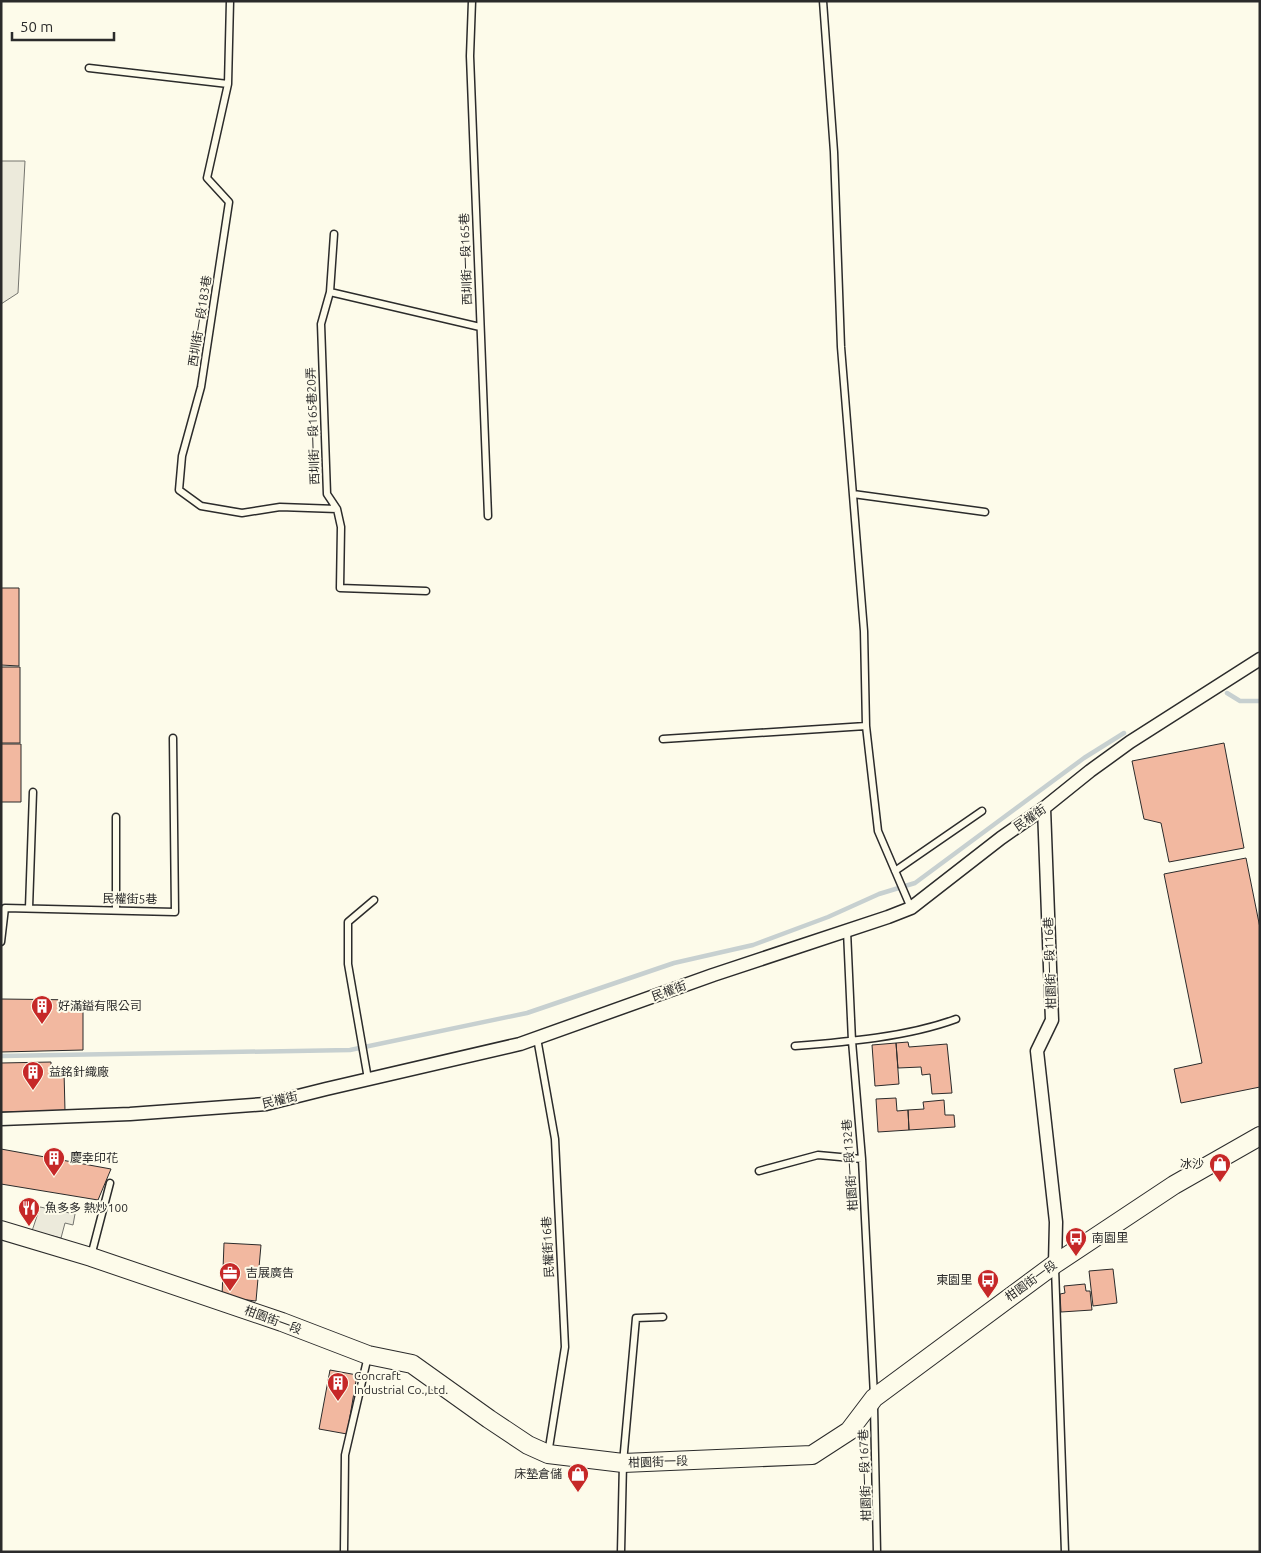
<svg xmlns="http://www.w3.org/2000/svg" width="1261" height="1553" viewBox="0 0 1261 1553" font-family="Ubuntu,'Noto Sans TC',sans-serif">
<style>
.parking{fill:#eceadb;stroke:#74746e}
.lines{fill:none;stroke-linecap:round;stroke-linejoin:round}
.stream{stroke:#c7d0d0;stroke-width:4.5}
.building{fill:#f2b8a0;stroke:#2b2b2b}
.lane-casing{stroke:#2b2b2b;stroke-width:9}
.street-casing{stroke:#2b2b2b;stroke-width:15}
.secondary-casing{stroke:#2b2b2b;stroke-width:20}
.lane{stroke:#fdfbea;stroke-width:6}
.street{stroke:#fdfbea;stroke-width:12}
.secondary{stroke:#fdfbea;stroke-width:18}
.labels{text-anchor:middle;stroke-width:4;stroke-linejoin:round;paint-order:stroke}
.street-label{font-size:12px;fill:#2b2b2b;stroke:#fdfbea}
.poi-label{font-size:12px;fill:#2b2b2b;stroke:#fdfbea;text-anchor:start}
</style>
<rect width="100%" height="100%" fill="#fdfbea"/>
<path class="parking" d="M1 161H25L18 293 1 304Z
M40 1207 75 1214 73 1225 65 1223 61 1238 32 1231Z"/>
<g class="lines">
<path class="stream" d="M1227 693 1240 701H1260
M1 1056 350 1050 527 1013 674 963 753 945 828 917 879 894 915 883 1084 758 1124 733"/>
</g>
<path class="building" d="M1 588H19V666L1 665Z
M1 667H20V743H1Z
M1224 743 1244 848 1169 862 1161 823 1144 819 1132 761Z
M1 744H21V802H1Z
M1246 858 1260 928V1087L1181 1103 1174 1069 1202 1063 1164 874Z
M1 999 83 1000V1050L1 1052Z
M908 1042 909 1047 947 1044 952 1093 932 1094 930 1074 922 1075 921 1067 898 1068 896 1043Z
M896 1043 899 1084 875 1086 872 1045Z
M51 1062V1071H64L65 1111 1 1112V1063Z
M896 1098 897 1111 908 1110 909 1130 878 1132 876 1099Z
M944 1100 945 1115H954L955 1127 909 1130 908 1110 924 1109 923 1102Z
M1 1149 111 1169 98 1200 1 1184Z
M224 1243 261 1245 256 1301 222 1297Z
M1113 1269 1117 1303 1093 1306 1089 1271Z
M1085 1284 1086 1291H1090L1092 1310 1061 1312 1060 1294 1065 1293 1064 1286Z
M330 1370 357 1375 347 1434 319 1429Z"/>
<g class="lines">
<g class="lane-casing">
<path id="lane" d="M230 1 228 84 207 178 229 202 201 387 182 456 179 490 201 506 242 513 280 507 337 509
M472 1 470 56 488 516
M823 1 834 152 841 347 864 631 866 726 878 831 911 908
M89 68 228 84
M334 234 330 292 321 324 327 494 337 509 341 527 340 588 426 591
M330 292 480 327
M853 494 985 512
M663 739 866 726
M895 871 982 811
M29 908 33 792
M116 910V817
M847 931 852 1041 862 1159 874 1396
M1 942 5 908 175 912 173 738
M537 1038 555 1139 565 1347 548 1454
M795 1046C846 1042 907 1037 956 1019
M368 1079 348 964V922L374 900
M759 1171 818 1155 862 1159
M91 1256 110 1183
M1055 1268 1065 1552
M874 1406 877 1552
M344 1552 345 1455 368 1356
M621 1552 623 1463 636 1318 663 1317"/>
</g>
<g class="street-casing">
<path id="street" d="M1044 808 1052 1020 1037 1051 1056 1222 1055 1264
M1 1119 130 1114 266 1104 326 1089 520 1044 713 975 888 917 911 908 1001 838 1044 808 1090 771 1130 742 1260 659"/>
</g>
<g class="secondary-casing">
<path id="secondary" d="M1 1230 91 1257 282 1322 368 1355 412 1364 489 1419 528 1445 548 1454 623 1463 812 1455 849 1431 874 1398 1055 1264 1174 1185 1260 1136"/>
</g>
<use href="#lane" class="lane"/>
<use href="#street" class="street"/>
<use href="#secondary" class="secondary"/>
</g>
<defs>
<g id="building-pin" transform="scale(1.125)"><path d="M0 17L-7.5 6A9.5 9.5 0 1 1 7.5 6Z" fill="#c62828" stroke="#fdfbea"/><path d="M-4-6H4V6H1V3H-1V6H-4ZM-2.5-4.3h1.7v1.8h-1.7ZM.8-4.3h1.7v1.8H.8ZM-2.5-1h1.7V.8h-1.7ZM.8-1h1.7V.8H.8Z" fill="#fff"/></g>
<g id="shop-pin" transform="scale(1.125)"><path d="M0 17L-7.5 6A9.5 9.5 0 1 1 7.5 6Z" fill="#c62828" stroke="#fdfbea"/><path d="M-5-2.5h2.3a2.7 3.5 0 0 1 5.4 0H5L5.5 6h-11ZM-1.5-2.5h3a1.5 2.3 0 0 0-3 0Z" fill="#fff"/></g>
<g id="restaurant-pin" transform="scale(1.125)"><path d="M0 17L-7.5 6A9.5 9.5 0 1 1 7.5 6Z" fill="#c62828" stroke="#fdfbea"/><path d="M-5-6h1v4h1v-4h1v4h1v-4h1v5L-1.5 .5V6h-2V.5L-5-1ZM5-6V6H3V1.5H1.5Q1.5-4 5-6Z" fill="#fff"/></g>
<g id="bus-pin" transform="scale(1.125)"><path d="M0 17L-7.5 6A9.5 9.5 0 1 1 7.5 6Z" fill="#c62828" stroke="#fdfbea"/><path d="M-5-6H5V4H4V6H2V4H-2V6H-4V4H-5ZM-3.5-4V0h7V-4ZM-3.5 1.2v1.5H-2V1.2ZM2 1.2v1.5H3.5V1.2Z" fill="#fff"/></g>
<g id="office-pin" transform="scale(1.125)"><path d="M0 17L-7.5 6A9.5 9.5 0 1 1 7.5 6Z" fill="#c62828" stroke="#fdfbea"/><path d="M-6-3h4V-5.5h4V-3h4V5H-6ZM-1-4.5V-3h2v-1.5ZM-6 0V1H6V0Z" fill="#fff"/></g>
</defs>
<g fill-rule="evenodd">
<use href="#building-pin" x="42" y="1006"/>
<use href="#building-pin" x="33" y="1072"/>
<use href="#building-pin" x="54" y="1158"/>
<use href="#shop-pin" x="1220" y="1164"/>
<use href="#restaurant-pin" x="29" y="1208"/>
<use href="#bus-pin" x="1076" y="1238"/>
<use href="#office-pin" x="230" y="1273"/>
<use href="#bus-pin" x="988" y="1280"/>
<use href="#building-pin" x="338" y="1383"/>
<use href="#shop-pin" x="578" y="1474"/>
</g>
<g class="labels">
<g class="street-label">
<text transform="translate(466 259) rotate(-92)" y="4">西圳街一段165巷</text>
<text transform="translate(200 321) rotate(-81)" y="4">西圳街一段183巷</text>
<text transform="translate(313 426) rotate(-92)" y="4">西圳街一段165巷20弄</text>
<text transform="translate(1030 818) rotate(-35)" y="4">民權街</text>
<text transform="translate(130 899) rotate(1)" y="4">民權街5巷</text>
<text transform="translate(1050 963) rotate(-92)" y="4">柑園街一段116巷</text>
<text transform="translate(669 991) rotate(-20)" y="4">民權街</text>
<text transform="translate(280 1100) rotate(-13)" y="4">民權街</text>
<text transform="translate(850 1165) rotate(-94)" y="4">柑園街一段132巷</text>
<text transform="translate(548 1247) rotate(-93)" y="4">民權街16巷</text>
<text transform="translate(1031 1281) rotate(-36)" y="4">柑園街一段</text>
<text transform="translate(273 1320) rotate(20)" y="4">柑園街一段</text>
<text transform="translate(658 1462) rotate(-2)" y="4">柑園街一段</text>
<text transform="translate(865 1475) rotate(-92)" y="4">柑園街一段167巷</text>
</g>
<g class="poi-label">
<text x="58" y="1010">好滿鎰有限公司</text>
<text x="49" y="1076">益銘針織廠</text>
<text x="70" y="1162">慶幸印花</text>
<text x="1204" y="1168" text-anchor="end">冰沙</text>
<text x="45" y="1212">魚多多 熱炒100</text>
<text x="1092" y="1242">南園里</text>
<text x="246" y="1277">吉展廣告</text>
<text x="972" y="1284" text-anchor="end">東園里</text>
<text x="354" y="1380">Concraft<tspan x="354" dy="14">Industrial Co.,Ltd.</tspan></text>
<text x="562" y="1478" text-anchor="end">床墊倉儲</text>
</g>
</g>
<rect width="1261" height="1553" fill="none" stroke="#2b2b2b" stroke-width="5"/>
<path d="M12 32v8h102v-8" fill="none" stroke="#2b2b2b" stroke-width="2.5"/>
<text x="20" y="32" font-size="15" fill="#2b2b2b" stroke="#fdfbea" stroke-width="4" paint-order="stroke">50 m</text>
</svg>
